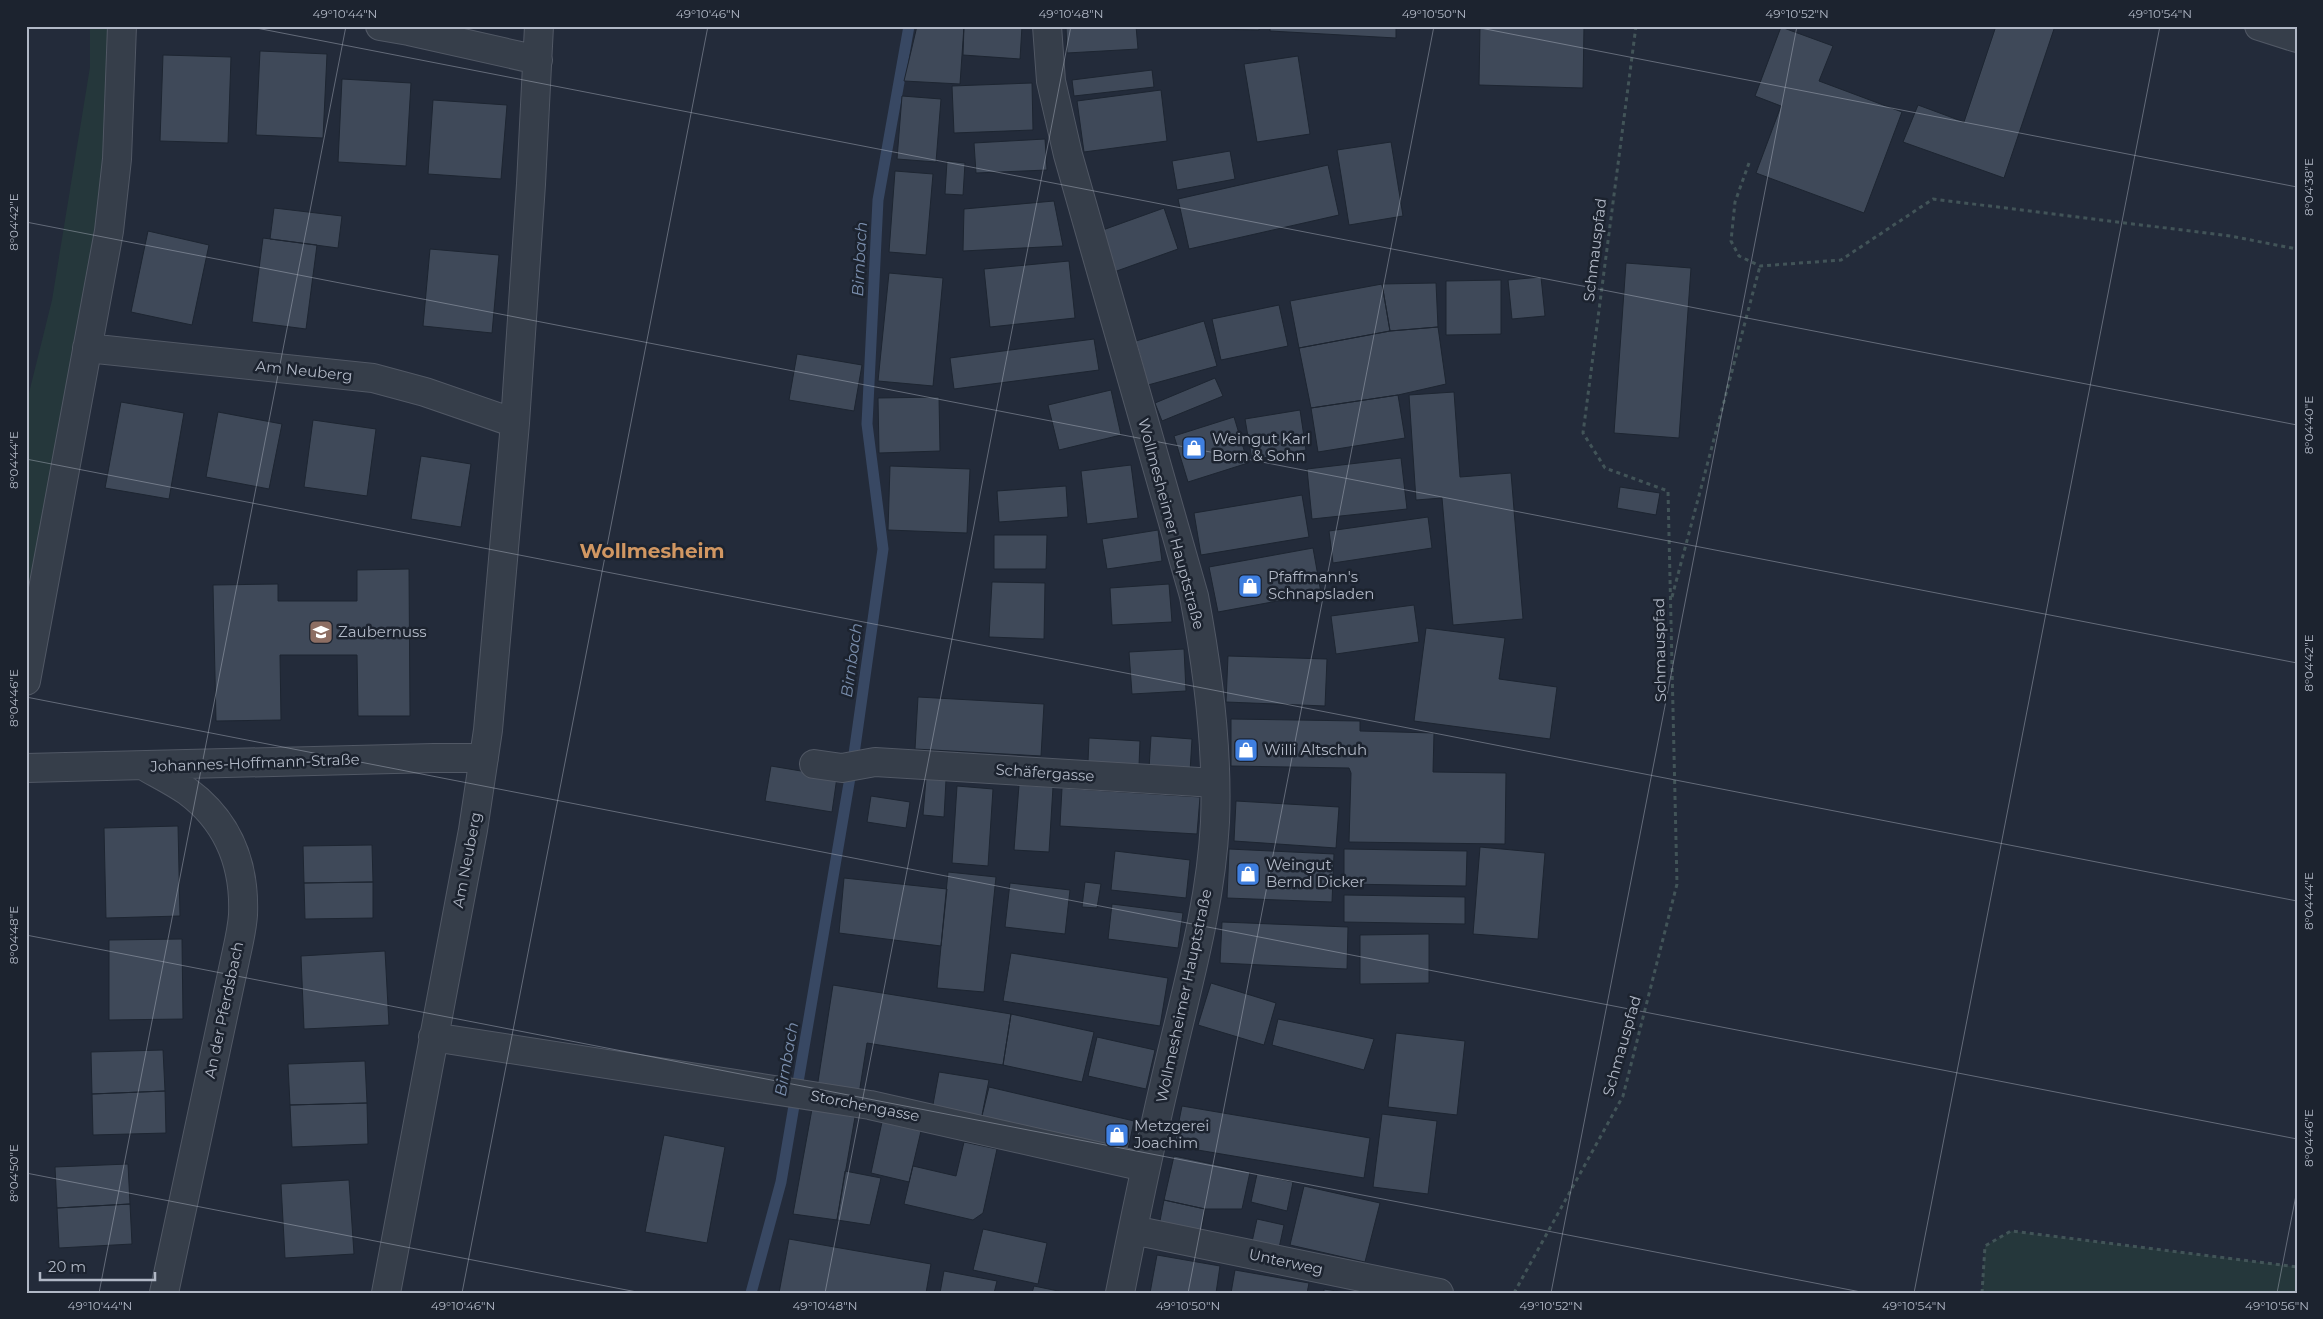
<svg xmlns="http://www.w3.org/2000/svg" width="2323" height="1319" viewBox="0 0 2323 1319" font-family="Montserrat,sans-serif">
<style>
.green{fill:#25373b}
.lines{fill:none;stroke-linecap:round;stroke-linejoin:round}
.stream{stroke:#384863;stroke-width:11}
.building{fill:#3f4959;stroke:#1d2531}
.minor-casing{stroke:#515865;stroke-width:30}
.path{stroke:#425458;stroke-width:3;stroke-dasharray:4 4;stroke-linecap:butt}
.minor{stroke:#363e4a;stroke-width:28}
.ticks{fill:none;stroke:#b1b8c6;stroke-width:1;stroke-opacity:0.45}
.labels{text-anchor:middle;stroke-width:5;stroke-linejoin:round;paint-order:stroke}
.street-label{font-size:15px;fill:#b1b8c6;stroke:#1c232f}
.poi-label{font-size:15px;fill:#b1b8c6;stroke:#1c232f;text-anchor:start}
.water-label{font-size:16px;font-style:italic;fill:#7a8ead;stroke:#1c232f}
.district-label{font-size:20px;font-weight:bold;fill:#d19762;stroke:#1c232f}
.neatline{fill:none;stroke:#b1b8c6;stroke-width:2}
.ticks-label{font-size:12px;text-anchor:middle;fill:#b1b8c6}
</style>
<rect width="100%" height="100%" fill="#232b3a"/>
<path class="green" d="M90 26H122L117 159 26 681V405L52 300 90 67Z
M2011 1231 2297 1267V1293H1982L1985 1246Z"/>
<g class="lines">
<path class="stream" d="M751 1293 781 1182 854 754 883 549 867 424 878 200 909 26"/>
</g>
<path class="building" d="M917 26H964L960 84 904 81Z
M964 26H1022L1020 59 963 55Z
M1066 26H1136L1138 49 1067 53Z
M1210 26H1259V30L1210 29Z
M1270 26H1396V38L1270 31Z
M1480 26H1584L1583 88 1479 85Z
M1996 26H2055L2004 178 1903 142 1918 105 1964 122Z
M1781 27 1833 46 1819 81 1902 112 1864 213 1756 173 1781 106 1755 96Z
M260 51 327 54 323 138 256 135Z
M163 55 231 57 228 143 160 141Z
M1298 56 1310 134 1257 142 1244 64Z
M1152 70 1154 87 1074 96 1072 80Z
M342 79 411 83 406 166 338 162Z
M1032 83 1033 130 954 133 952 86Z
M1161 90 1167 141 1084 152 1077 101Z
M902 96 941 99 936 162 897 159Z
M433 100 507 105 501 179 428 174Z
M1045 139 1047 170 976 173 974 143Z
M1391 142 1403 216 1349 225 1337 150Z
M1230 151 1235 179 1177 190 1172 161Z
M947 161 965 163 963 195 945 194Z
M1328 165 1339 215 1189 249 1178 199Z
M895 171 933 174 926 255 889 252Z
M1054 201 1063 246 963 251 964 209Z
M274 208 342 216 338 248 270 239Z
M1164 208 1178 249 1114 272 1100 231Z
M148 231 209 245 192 325 131 312Z
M263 238 317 245 306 329 252 322Z
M430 249 499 255 492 333 423 326Z
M1069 261 1075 318 990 327 984 269Z
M1626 263 1691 268 1679 438 1614 433Z
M889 273 943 278 933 386 878 381Z
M1541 277 1545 316 1512 319 1508 280Z
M1501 280V334L1446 335V281Z
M1436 283 1438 327 1390 331 1382 284Z
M1382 284 1390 331 1299 348 1290 301Z
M1279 305 1288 346 1221 360 1212 319Z
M1204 321 1217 366 1148 385 1136 341Z
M1438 327 1446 384 1398 395 1311 408 1299 348 1390 331Z
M1094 339 1099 370 954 389 950 358Z
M797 354 862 365 854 411 789 400Z
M1215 378 1223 396 1162 421 1155 403Z
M1111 390 1121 435 1059 450 1048 405Z
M1454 392 1460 477 1511 473 1523 619 1453 625 1442 498 1416 500 1409 395Z
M1398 395 1405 438 1318 452 1311 408Z
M939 397 940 451 879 453 878 398Z
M121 402 184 413 169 499 105 488Z
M1300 410 1306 450 1252 460 1245 419Z
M218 412 282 424 269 489 206 477Z
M1234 417 1248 463 1188 482 1174 436Z
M313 420 376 429 367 496 304 487Z
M421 456 471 464 461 527 411 519Z
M1401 458 1407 509 1312 519 1307 469Z
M1131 465 1138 518 1087 524 1081 471Z
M890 466 970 469 967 533 888 530Z
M1066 486 1068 517 999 522 997 491Z
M1620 487 1660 493 1656 515 1617 508Z
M1302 495 1309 537 1201 555 1194 513Z
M1428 517 1432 548 1333 563 1329 531Z
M1158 530 1162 561 1107 569 1102 539Z
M994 535H1047L1046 569H994Z
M1313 548 1321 593 1218 612 1209 567Z
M409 569 410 716H358L357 655H280L281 720 216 721 213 585 278 584V601H357V570Z
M992 582 1045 583 1044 639 989 637Z
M1169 584 1172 622 1112 625 1110 588Z
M1414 605 1419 642 1336 654 1331 616Z
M1426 628 1505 638 1499 679 1557 687 1550 739 1414 721Z
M1184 649 1186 691 1132 694 1129 652Z
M1228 656 1327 659 1325 706 1226 702Z
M918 697 1044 704 1041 756 915 749Z
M1231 719 1360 721V731L1434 733 1433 772 1506 773 1505 844 1349 842 1351 773 1349 768 1231 766Z
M1151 736 1192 739 1190 772 1149 769Z
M1089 738 1140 741 1139 766 1088 762Z
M771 766 837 777 832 812 765 801Z
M926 779 946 780 944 817 923 815Z
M1019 785 1053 787 1049 852 1014 850Z
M957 786 993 789 988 866 952 863Z
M1062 788 1200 797 1197 834 1060 826Z
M871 796 910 802 906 828 867 822Z
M1236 801 1339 807 1336 848 1234 841Z
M178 826 180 916 106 918 104 828Z
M372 845 373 882 304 883 303 846Z
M1480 847 1545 853 1538 939 1473 934Z
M1229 849 1334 854 1332 902 1227 898Z
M1344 849 1467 851 1466 886 1344 884Z
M1115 851 1190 860 1186 898 1111 890Z
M948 872 996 877 984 992 937 988Z
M844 878 947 889 941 946 839 933Z
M373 882V918L305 919 304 883Z
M1085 882 1101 884 1097 908 1082 907Z
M1010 883 1070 890 1065 934 1005 927Z
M1344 895 1465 897V924L1344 922Z
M1112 904 1183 913 1178 948 1108 939Z
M1222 922 1348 927 1347 969 1220 963Z
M1429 934V983L1360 984V935Z
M182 939 183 1019 109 1020V940Z
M385 951 389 1025 304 1029 301 956Z
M1011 953 1168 978 1160 1026 1003 1001Z
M1211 983 1276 1003 1264 1045 1198 1025Z
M833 985 1011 1014 1003 1065 867 1043 859 1094 817 1088Z
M1011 1014 1094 1032 1082 1082 1003 1065Z
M1278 1019 1374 1039 1364 1070 1272 1045Z
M1396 1033 1465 1041 1457 1115 1388 1107Z
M1097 1037 1155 1050 1146 1089 1088 1076Z
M163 1050 165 1091 92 1094 91 1052Z
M365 1061 367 1103 290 1105 288 1064Z
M939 1072 989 1080 981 1120 932 1110Z
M989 1087 1134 1121 1127 1154 981 1120Z
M165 1091 166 1133 93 1135 92 1094Z
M367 1103 368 1144 292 1147 290 1105Z
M1182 1106 1370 1138 1364 1178 1174 1146Z
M812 1109 855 1117 837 1220 793 1214Z
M1382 1114 1437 1121 1428 1194 1373 1187Z
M882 1122 921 1131 909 1182 871 1173Z
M664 1135 725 1147 707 1243 645 1232Z
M964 1142 997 1149 983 1213 973 1220 904 1204 913 1166 956 1176Z
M1174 1156 1250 1172 1242 1209H1205L1164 1200Z
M128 1164 130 1204 57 1208 55 1167Z
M845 1171 881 1178 870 1225 837 1220Z
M1257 1174 1293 1182 1287 1211 1251 1202Z
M349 1180 354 1254 285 1258 281 1184Z
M1304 1186 1380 1203 1365 1262 1290 1245Z
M1164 1200 1205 1209 1201 1234 1159 1226Z
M130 1204 132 1244 59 1248 57 1208Z
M1257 1219 1284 1225 1279 1248 1252 1242Z
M983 1229 1047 1243 1038 1284 973 1270Z
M789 1239 931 1264 926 1293H779Z
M1157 1255 1220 1266 1216 1293H1150Z
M1235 1270 1309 1283 1307 1293H1231Z
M944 1271 997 1281 994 1293H940Z
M1034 1286 1068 1293H1032Z
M1324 1289 1349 1293H1324Z"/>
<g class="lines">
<g class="minor-casing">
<path id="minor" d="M380 26 409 31 538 60
M1047 26 1051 81 1068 155 1194 596C1207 665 1218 751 1215 822 1211 901 1190 976 1172 1052 1153 1132 1136 1212 1120 1293
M2259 26 2297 38
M87 348 373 378 425 392 515 423
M26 681 109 231 117 159 122 26
M814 764 842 768 875 762 1215 783
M144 766C158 774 174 782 187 791 229 822 245 865 243 915 242 930 238 946 235 960L164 1293
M26 768 434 758H484
M433 1037 870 1105 1145 1167
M1133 1230 1439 1293
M386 1293 473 830 488 730 515 423 531 184 539 26"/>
</g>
<path class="path" d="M1749 163 1735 202 1731 241 1739 256 1760 266 1841 260 1933 199 2230 236 2297 249
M1672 597 1760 266
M1514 1293 1623 1096 1677 884 1668 491 1605 468 1583 433 1636 26
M1982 1293 1985 1246 2011 1231 2297 1267"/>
<use href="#minor" class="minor"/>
</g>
<path class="ticks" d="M246 26 2297 425M1470 26 2297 187M26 222 2297 663M26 459 2297 901M26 697 2297 1139M26 935 1866 1293M26 1173 642 1293M99 1293 346 26M462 1293 708 26M825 1293 1071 26M1188 1293 1434 26M1551 1293 1797 26M1914 1293 2160 26M2277 1293 2297 1190"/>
<defs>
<g id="shop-square" transform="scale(1.25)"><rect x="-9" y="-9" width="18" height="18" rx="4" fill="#3f7fe0" stroke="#1c232f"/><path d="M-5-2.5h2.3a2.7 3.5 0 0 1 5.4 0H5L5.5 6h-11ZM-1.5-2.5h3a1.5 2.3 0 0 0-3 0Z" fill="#fff"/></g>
<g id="school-square" transform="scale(1.25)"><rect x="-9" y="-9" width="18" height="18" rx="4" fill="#8d6e63" stroke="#1c232f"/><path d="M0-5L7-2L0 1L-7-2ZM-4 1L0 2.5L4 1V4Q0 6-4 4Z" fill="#fff"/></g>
</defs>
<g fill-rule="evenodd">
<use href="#shop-square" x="1194" y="448"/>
<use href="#shop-square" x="1250" y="586"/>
<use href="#school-square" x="321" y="632"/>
<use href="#shop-square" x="1246" y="750"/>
<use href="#shop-square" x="1248" y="874"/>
<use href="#shop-square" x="1117" y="1135"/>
</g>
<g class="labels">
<g class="street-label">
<text transform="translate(1595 250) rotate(-83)" y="5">Schmauspfad</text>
<text transform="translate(304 371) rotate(6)" y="5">Am Neuberg</text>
<text transform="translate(1171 524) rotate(75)" y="5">Wollmesheimer Hauptstraße</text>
<text transform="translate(1660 650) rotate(-91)" y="5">Schmauspfad</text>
<text transform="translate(255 763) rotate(-2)" y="5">Johannes-Hoffmann-Straße</text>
<text transform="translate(1045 773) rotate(4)" y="5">Schäfergasse</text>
<text transform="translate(467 860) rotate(-79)" y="5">Am Neuberg</text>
<text transform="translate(1184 996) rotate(-78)" y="5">Wollmesheimer Hauptstraße</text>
<text transform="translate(224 1010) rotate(-78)" y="5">An der Pferdsbach</text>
<text transform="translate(1622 1046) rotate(-74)" y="5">Schmauspfad</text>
<text transform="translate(865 1106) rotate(11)" y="5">Storchengasse</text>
<text transform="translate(1286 1262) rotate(12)" y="5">Unterweg</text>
</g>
<g class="poi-label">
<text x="1212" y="444">Weingut Karl<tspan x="1212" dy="17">Born &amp; Sohn</tspan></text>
<text x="1268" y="582">Pfaffmann's<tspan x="1268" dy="17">Schnapsladen</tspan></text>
<text x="338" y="637">Zaubernuss</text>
<text x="1264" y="755">Willi Altschuh</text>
<text x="1266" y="870">Weingut<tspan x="1266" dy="17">Bernd Dicker</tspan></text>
<text x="1134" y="1131">Metzgerei<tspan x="1134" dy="17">Joachim</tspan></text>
</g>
<g class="water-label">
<text transform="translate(859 259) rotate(-87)" y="6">Birnbach</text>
<text transform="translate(851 660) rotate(-82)" y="6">Birnbach</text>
<text transform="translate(786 1059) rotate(-80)" y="6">Birnbach</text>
</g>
<g class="district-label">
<text x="652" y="558">Wollmesheim</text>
</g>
</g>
<rect width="2323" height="1319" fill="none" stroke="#1c232f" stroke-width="55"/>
<path d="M40 1272v8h115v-8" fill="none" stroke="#b1b8c6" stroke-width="2.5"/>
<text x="48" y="1272" font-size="15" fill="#b1b8c6" stroke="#1c232f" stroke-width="4" paint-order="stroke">20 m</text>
<rect x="28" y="28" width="2268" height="1264" class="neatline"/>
<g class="ticks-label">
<text x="345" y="18">49°10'44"N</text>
<text x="708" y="18">49°10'46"N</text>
<text x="1071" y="18">49°10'48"N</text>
<text x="1434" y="18">49°10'50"N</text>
<text x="1797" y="18">49°10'52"N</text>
<text x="2160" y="18">49°10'54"N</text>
<text transform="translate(2309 187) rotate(-90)" y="4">8°04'38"E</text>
<text transform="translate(14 222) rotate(-90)" y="4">8°04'42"E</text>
<text transform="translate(2309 425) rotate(-90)" y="4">8°04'40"E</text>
<text transform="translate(14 460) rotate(-90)" y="4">8°04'44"E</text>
<text transform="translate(2309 663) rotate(-90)" y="4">8°04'42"E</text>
<text transform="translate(14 698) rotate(-90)" y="4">8°04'46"E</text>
<text transform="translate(2309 901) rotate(-90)" y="4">8°04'44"E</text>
<text transform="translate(14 935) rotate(-90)" y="4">8°04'48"E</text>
<text transform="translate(2309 1138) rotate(-90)" y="4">8°04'46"E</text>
<text transform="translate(14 1173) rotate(-90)" y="4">8°04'50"E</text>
<text x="100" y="1310">49°10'44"N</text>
<text x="463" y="1310">49°10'46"N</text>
<text x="825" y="1310">49°10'48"N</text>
<text x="1188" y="1310">49°10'50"N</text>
<text x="1551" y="1310">49°10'52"N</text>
<text x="1914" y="1310">49°10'54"N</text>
<text x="2277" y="1310">49°10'56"N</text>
</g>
</svg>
